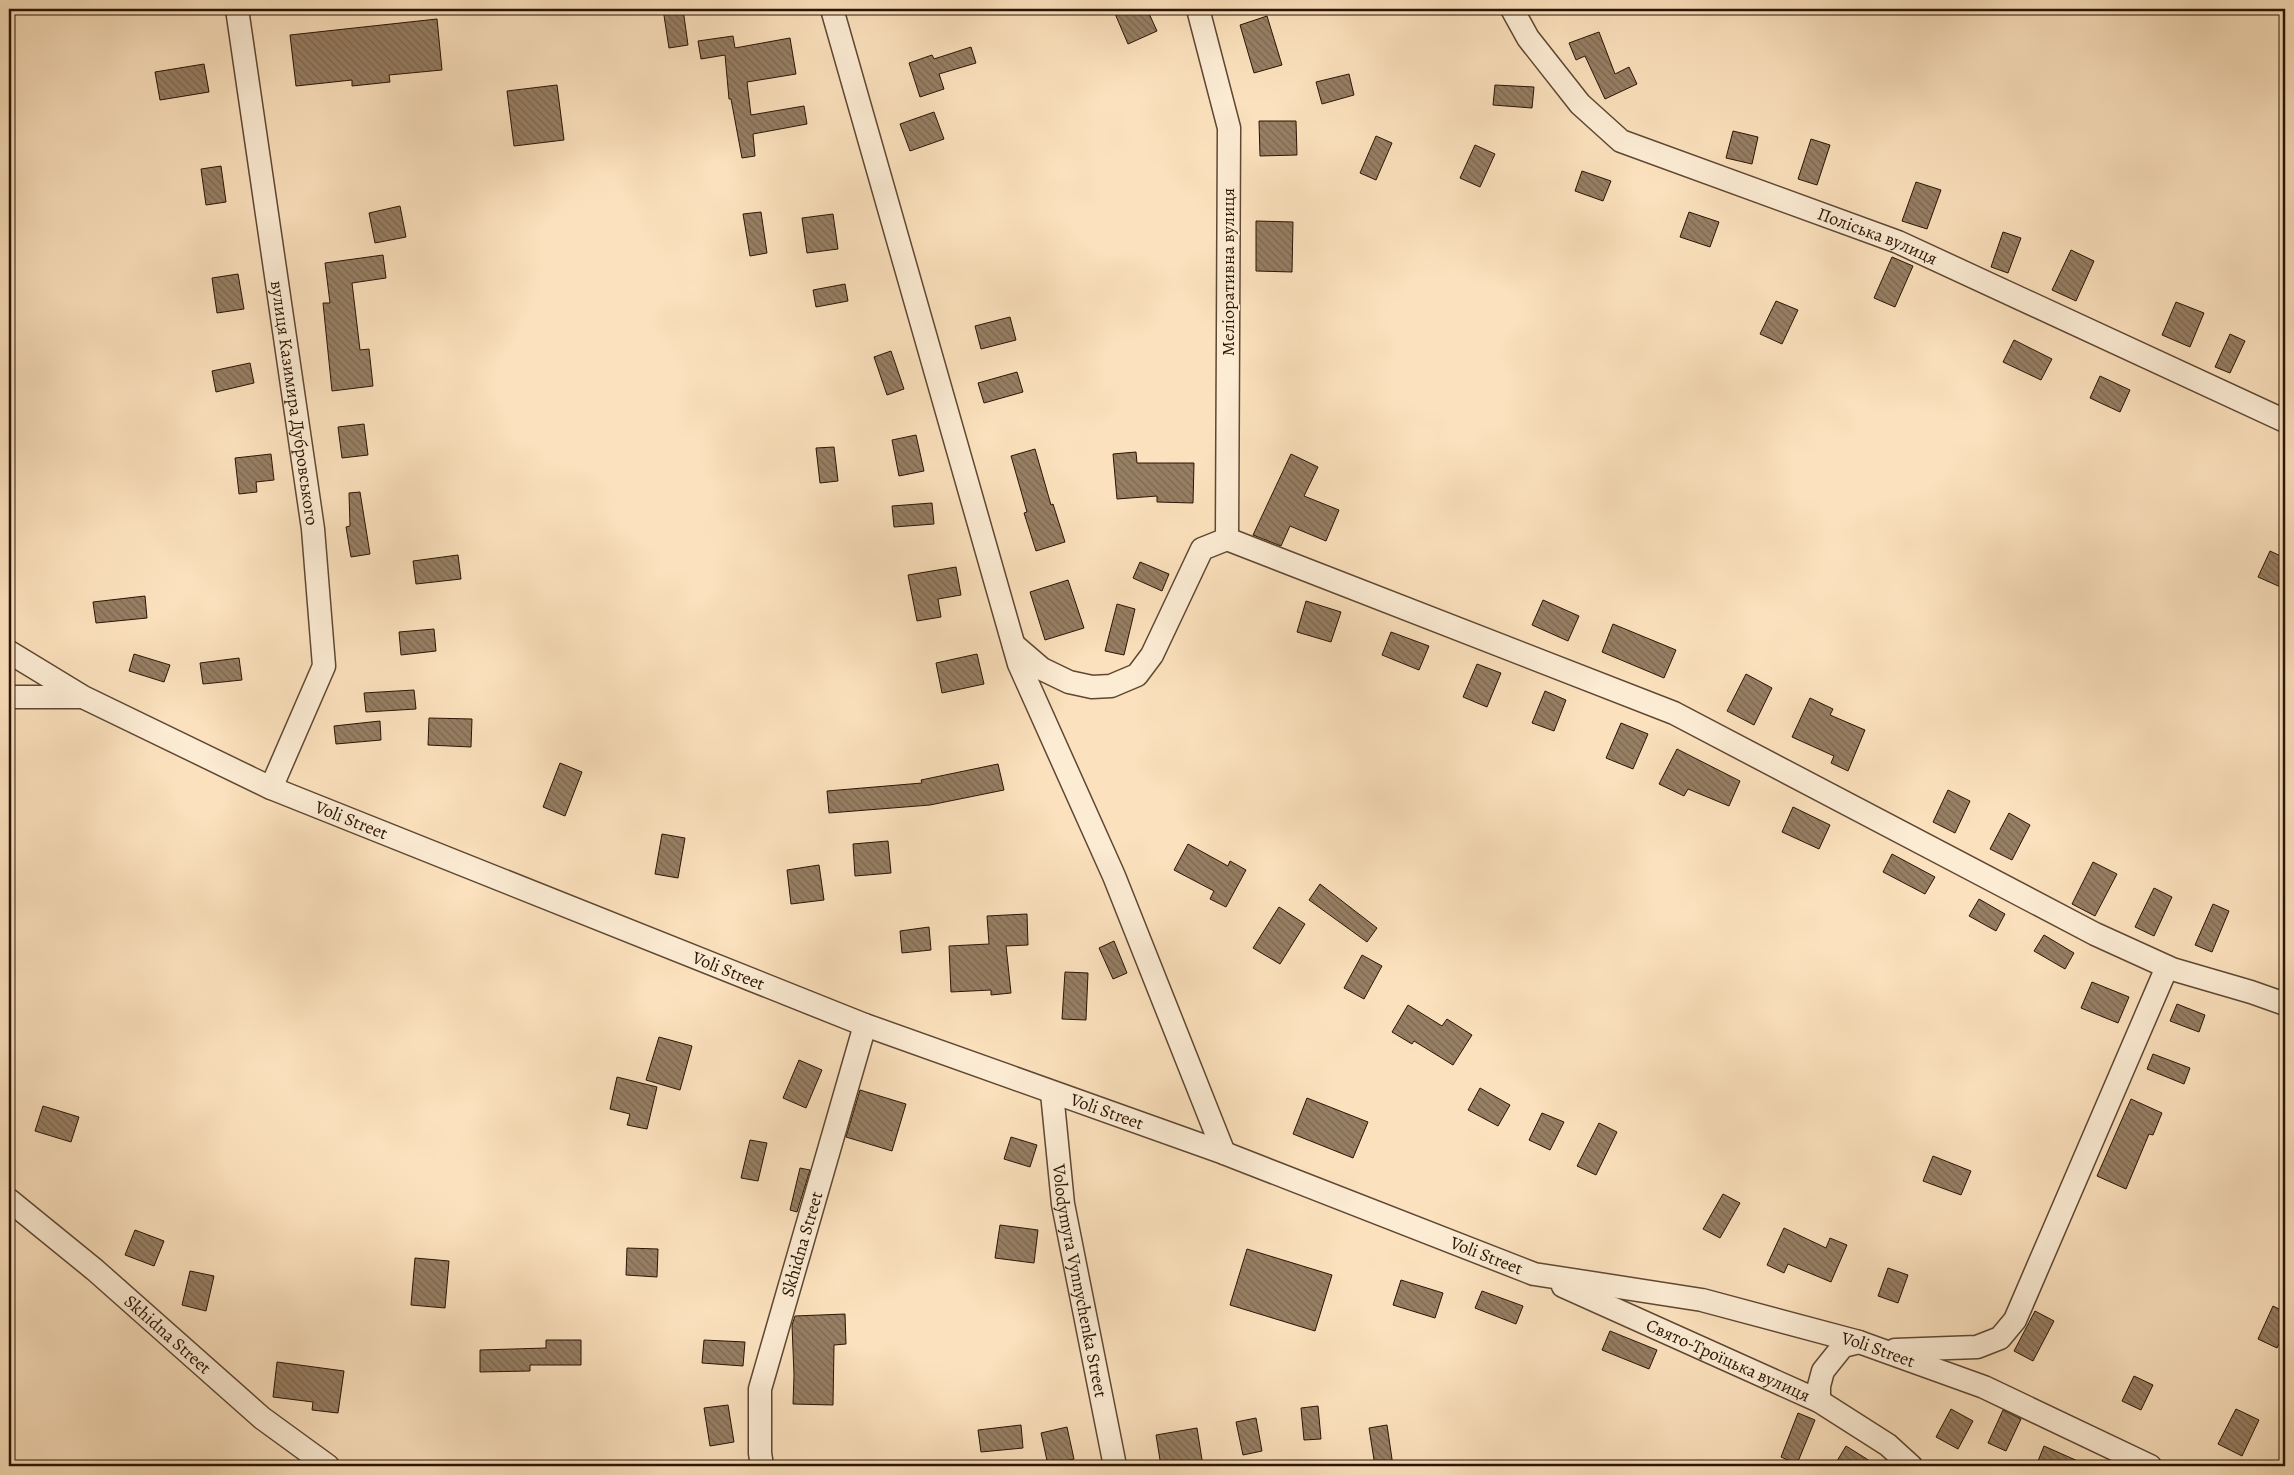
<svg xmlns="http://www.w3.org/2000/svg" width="2294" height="1475" viewBox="0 0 2294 1475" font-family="Alegreya,serif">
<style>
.building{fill:url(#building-back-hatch);stroke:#2b1404}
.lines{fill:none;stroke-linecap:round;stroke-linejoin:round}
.street-casing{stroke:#5f4732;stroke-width:25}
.street{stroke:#fcecd4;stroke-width:22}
.labels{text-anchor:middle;stroke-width:4;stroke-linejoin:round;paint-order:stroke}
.street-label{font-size:18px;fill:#2b1404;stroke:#fcecd4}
</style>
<defs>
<pattern id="building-back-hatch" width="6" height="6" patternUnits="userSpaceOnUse" patternTransform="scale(1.25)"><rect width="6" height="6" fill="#977f64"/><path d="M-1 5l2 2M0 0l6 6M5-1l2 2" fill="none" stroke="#7b6750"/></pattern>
</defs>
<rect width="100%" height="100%" fill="#fbe1bd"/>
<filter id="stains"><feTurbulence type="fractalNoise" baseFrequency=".004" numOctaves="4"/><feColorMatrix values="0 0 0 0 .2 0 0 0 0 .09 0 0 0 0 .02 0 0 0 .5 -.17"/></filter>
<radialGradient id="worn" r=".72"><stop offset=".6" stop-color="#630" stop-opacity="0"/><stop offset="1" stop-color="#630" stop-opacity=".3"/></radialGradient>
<path class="building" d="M663 9H683L688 45 669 48Z
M1113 9H1147L1157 31 1128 44Z
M1267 16 1282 65 1254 73 1240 25Z
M437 19 442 70 389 75 390 82 352 86V80L296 86 290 35Z
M1599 32 1615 74 1629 67 1637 84 1605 99 1585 56 1576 60 1569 43Z
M733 36 735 48 790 38 796 74 747 82 751 115 804 106 807 124 753 134 755 156 742 158 731 99H729L725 55 701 59 698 41Z
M971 47 976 63 939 74 944 89 920 97 909 63 932 55 934 59Z
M204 64 209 92 160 100 155 72Z
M1349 74 1354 95 1322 104 1316 82Z
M557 85 564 140 514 146 507 91Z
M1495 85 1534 87 1532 108 1493 105Z
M934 112 944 139 910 151 900 124Z
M1259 121H1296L1297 155 1260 156Z
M1733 131 1758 137 1752 164 1726 158Z
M1376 136 1392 143 1376 180 1360 173Z
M1811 139 1830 145 1817 185 1798 179Z
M1475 145 1495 154 1480 187 1460 178Z
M221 166 226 202 206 205 201 169Z
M1582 171 1611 181 1603 201 1575 191Z
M1916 182 1941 190 1927 229 1902 221Z
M400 206 406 237 375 243 369 213Z
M761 212 767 253 750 256 743 214Z
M1689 212 1719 222 1710 247 1680 237Z
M833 214 838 249 807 253 802 218Z
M1256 221 1293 222 1292 272 1256 271Z
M2003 232 2021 238 2008 273 1991 267Z
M2071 250 2094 261 2076 301 2052 290Z
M383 255 386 278 352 283 360 350 369 349 373 386 332 391 323 303H330L325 263Z
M1892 257 1913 266 1895 307 1874 298Z
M238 274 244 309 217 313 212 278Z
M845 284 848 301 816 307 813 290Z
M1776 301 1798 310 1782 344 1760 334Z
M2176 302 2204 313 2190 347 2162 335Z
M1010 317 1016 340 981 349 975 326Z
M2230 334 2245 341 2230 373 2215 367Z
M2014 340 2052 359 2041 380 2003 362Z
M891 351 904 389 887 395 874 357Z
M250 363 254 383 216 392 212 371Z
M1017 372 1023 392 984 403 978 383Z
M2100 376 2130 390 2120 412 2090 398Z
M364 424 368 455 342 458 338 427Z
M916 435 924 471 899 476 892 440Z
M834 447 838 481 820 483 816 448Z
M1035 449 1051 505 1053 504 1065 542 1036 551 1024 513 1027 512 1011 456Z
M1136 452 1137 463H1194L1193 503 1157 502V496L1117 499 1113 454Z
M271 454 274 480 256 482 257 492 239 494 235 458Z
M1291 454 1318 467 1304 496 1339 510 1326 541 1290 526 1281 546 1253 535Z
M360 492 370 554 351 557 346 527 350 526 349 493Z
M932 503 934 524 894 527 892 506Z
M2270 551 2285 558V589L2258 577Z
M458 555 461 579 416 584 413 561Z
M1140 562 1169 574 1162 591 1133 578Z
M956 567 961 595 938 599 941 617 917 621 908 575Z
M1068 580 1084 628 1045 640 1030 592Z
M145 596 147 618 96 623 93 602Z
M1543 600 1579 616 1568 641 1532 625Z
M1306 601 1341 612 1331 642 1297 632Z
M1117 604 1135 609 1124 655 1105 651Z
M1613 624 1676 650 1664 678 1602 652Z
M434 629 436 651 401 655 399 632Z
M1391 632 1429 646 1419 670 1382 655Z
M134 654 170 665 164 682 129 671Z
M977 654 984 684 942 693 936 663Z
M239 658 242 680 203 684 200 663Z
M1477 664 1501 673 1487 707 1463 697Z
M1746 674 1772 688 1754 725 1727 711Z
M414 690 416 709 366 712 364 693Z
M1545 691 1566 700 1554 731 1532 723Z
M1810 698 1833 709 1830 715 1865 730 1848 771 1831 763 1834 756 1792 737Z
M429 718 472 719 471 747 428 745Z
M380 721 381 740 336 744 334 726Z
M1621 723 1648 734 1633 769 1606 758Z
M1677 749 1740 781 1729 806 1688 789 1684 796 1659 784Z
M560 763 582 772 565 816 543 807Z
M998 764 1004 790 930 805 829 813 827 791 922 783 921 780Z
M1948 790 1970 801 1955 833 1933 822Z
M1793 807 1830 825 1819 849 1782 832Z
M2009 813 2030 825 2012 860 1990 849Z
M662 834 685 838 678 878 655 874Z
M888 841 891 873 855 876 853 844Z
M1188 844 1228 866 1230 861 1246 870 1226 907 1210 899 1214 891 1174 870Z
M1892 854 1935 877 1925 894 1883 872Z
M2093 862 2117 874 2095 916 2072 904Z
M819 865 824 900 791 904 787 870Z
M1320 884 1377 928 1367 942 1309 900Z
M2154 888 2172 897 2154 936 2135 927Z
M1979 899 2005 914 1996 931 1969 916Z
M2213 904 2229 911 2212 952 2195 945Z
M1279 907 1305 924 1280 964 1253 948Z
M1027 914 1028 945 1006 946 1011 993 991 995V990L951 992 949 946 989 944 987 916Z
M929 927 931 950 902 953 900 931Z
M2044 935 2074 953 2065 969 2034 951Z
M1114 941 1127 973 1113 979 1099 948Z
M1362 955 1382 966 1364 999 1344 988Z
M1065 972 1088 973 1086 1020 1062 1019Z
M2092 982 2129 997 2118 1023 2081 1008Z
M2177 1004 2205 1015 2199 1032 2170 1021Z
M1408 1005 1442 1026 1447 1019 1472 1035 1453 1065 1414 1041 1412 1044 1392 1032Z
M659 1037 692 1046 680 1090 646 1080Z
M2153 1054 2190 1068 2184 1084 2147 1069Z
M799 1060 822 1070 806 1108 783 1098Z
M617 1077 657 1087 647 1129 627 1125 630 1114 610 1109Z
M1480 1088 1510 1105 1498 1126 1468 1110Z
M860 1090 906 1104 892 1151 846 1137Z
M1307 1098 1368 1122 1353 1158 1293 1134Z
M2131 1099 2162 1113 2153 1135 2149 1134 2126 1189 2097 1176Z
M43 1106 79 1117 71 1142 35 1131Z
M1542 1113 1564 1122 1550 1150 1529 1140Z
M1599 1123 1617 1132 1596 1175 1577 1166Z
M1011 1137 1037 1145 1030 1167 1004 1159Z
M750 1140 767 1143 758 1181 741 1178Z
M1933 1156 1971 1171 1961 1195 1923 1181Z
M800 1168 810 1170 797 1212 790 1210Z
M1723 1194 1740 1203 1720 1238 1703 1229Z
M1000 1225 1038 1230 1034 1263 995 1258Z
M1784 1228 1826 1248 1830 1238 1847 1245 1831 1282 1788 1264 1784 1273 1767 1265Z
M135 1230 164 1241 154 1266 125 1255Z
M627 1248 658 1249 657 1277 626 1275Z
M1247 1249 1332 1275 1315 1331 1230 1305Z
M415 1258 449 1261 445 1308 411 1305Z
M1888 1268 1908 1275 1898 1303 1878 1296Z
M190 1271 214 1276 206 1311 182 1305Z
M1401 1280 1443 1293 1435 1318 1393 1305Z
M1482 1291 1523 1306 1516 1324 1475 1308Z
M2273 1306 2285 1312V1332L2277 1348 2258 1339Z
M2035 1311 2054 1321 2033 1361 2014 1351Z
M845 1314 846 1344 834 1345 833 1405 793 1404 794 1375 792 1325 795 1316Z
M1610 1331 1657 1350 1649 1369 1602 1350Z
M546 1340H581V1365H530V1371L480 1372V1350L546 1348Z
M704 1340 745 1342 743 1366 702 1363Z
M277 1362 344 1371 338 1413 312 1410 313 1402 273 1397Z
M2134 1376 2153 1385 2141 1410 2122 1401Z
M728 1405 734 1442 710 1446 704 1408Z
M1318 1406 1321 1439 1304 1440 1301 1408Z
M1951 1409 1973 1421 1958 1449 1936 1437Z
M2236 1409 2259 1420 2242 1456 2218 1444Z
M2003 1410 2021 1419 2006 1451 1988 1443Z
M1798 1413 1815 1420 1797 1464 1781 1457Z
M1256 1418 1262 1451 1243 1455 1236 1422Z
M1021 1425 1023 1448 981 1452 978 1430Z
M1387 1425 1393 1466H1375L1369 1428Z
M1067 1427 1074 1459 1048 1465 1041 1433Z
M1197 1428 1203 1466H1161L1156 1435Z
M1846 1446 1878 1466H1834Z
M2044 1446 2089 1466H2036Z"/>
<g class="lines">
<g class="street-casing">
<g id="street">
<path id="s1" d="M237 9 313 529 324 666 271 788"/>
<path d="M832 9 1019 664 1114 876 1224 1153"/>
<path d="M1198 9 1229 128 1227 539"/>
<path id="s2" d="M1512 9 1528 38 1580 104 1621 141 1898 242 2285 421"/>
<path d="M1014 645 1042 669 1069 682 1092 687 1111 686 1137 675 1152 655 1202 549 1227 539 1674 713 2095 934 2172 969 2251 992 2285 1004"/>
<path id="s3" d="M9 652 83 697 271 788 865 1025 1224 1153 1534 1274 1702 1300 1859 1342 1984 1387 2150 1466"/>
<path d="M9 697H82"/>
<path id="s4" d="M1052 1093 1063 1204 1115 1466"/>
<path id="s5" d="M9 1200 95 1270 262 1418 328 1466"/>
<path id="s6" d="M1563 1286 1819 1401 1888 1445 1911 1466"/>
<path d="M1895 1350 1977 1347 2000 1338 2015 1320 2167 967"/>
<path d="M1819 1401V1386L1823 1371 1843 1346 1859 1342"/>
<path id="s7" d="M762 1466 760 1453V1389L865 1025"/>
</g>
</g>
<use href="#street" class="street"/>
</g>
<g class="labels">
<g class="street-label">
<text dy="6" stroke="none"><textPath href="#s2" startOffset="446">Поліська вулиця</textPath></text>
<text transform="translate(1228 272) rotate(-90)" y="6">Меліоративна вулиця</text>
<text dy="6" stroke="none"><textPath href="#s1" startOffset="398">вулиця Казимира Дубровського</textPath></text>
<text dy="6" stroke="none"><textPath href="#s3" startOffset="382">Voli Street</textPath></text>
<text dy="6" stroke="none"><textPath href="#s3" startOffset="788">Voli Street</textPath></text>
<text dy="6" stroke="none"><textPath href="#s3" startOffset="1192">Voli Street</textPath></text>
<text dy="6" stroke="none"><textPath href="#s7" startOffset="228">Skhidna Street</textPath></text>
<text dy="6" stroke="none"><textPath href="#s3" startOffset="1598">Voli Street</textPath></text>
<text dy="6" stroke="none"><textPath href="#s4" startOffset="190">Volodymyra Vynnychenka Street</textPath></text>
<text dy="6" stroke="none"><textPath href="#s5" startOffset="208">Skhidna Street</textPath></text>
<text dy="6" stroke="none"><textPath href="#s3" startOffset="2002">Voli Street</textPath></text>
<text dy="6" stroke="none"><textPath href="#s6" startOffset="181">Свято-Троїцька вулиця</textPath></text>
</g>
</g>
<rect width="2294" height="1475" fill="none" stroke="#fbe1bd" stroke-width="30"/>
<rect x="10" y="10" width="2274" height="1455" fill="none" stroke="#2b1404" stroke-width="2.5"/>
<rect x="15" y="15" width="2264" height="1445" fill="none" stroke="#2b1404"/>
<rect width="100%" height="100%" filter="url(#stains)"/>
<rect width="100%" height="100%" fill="url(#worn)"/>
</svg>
